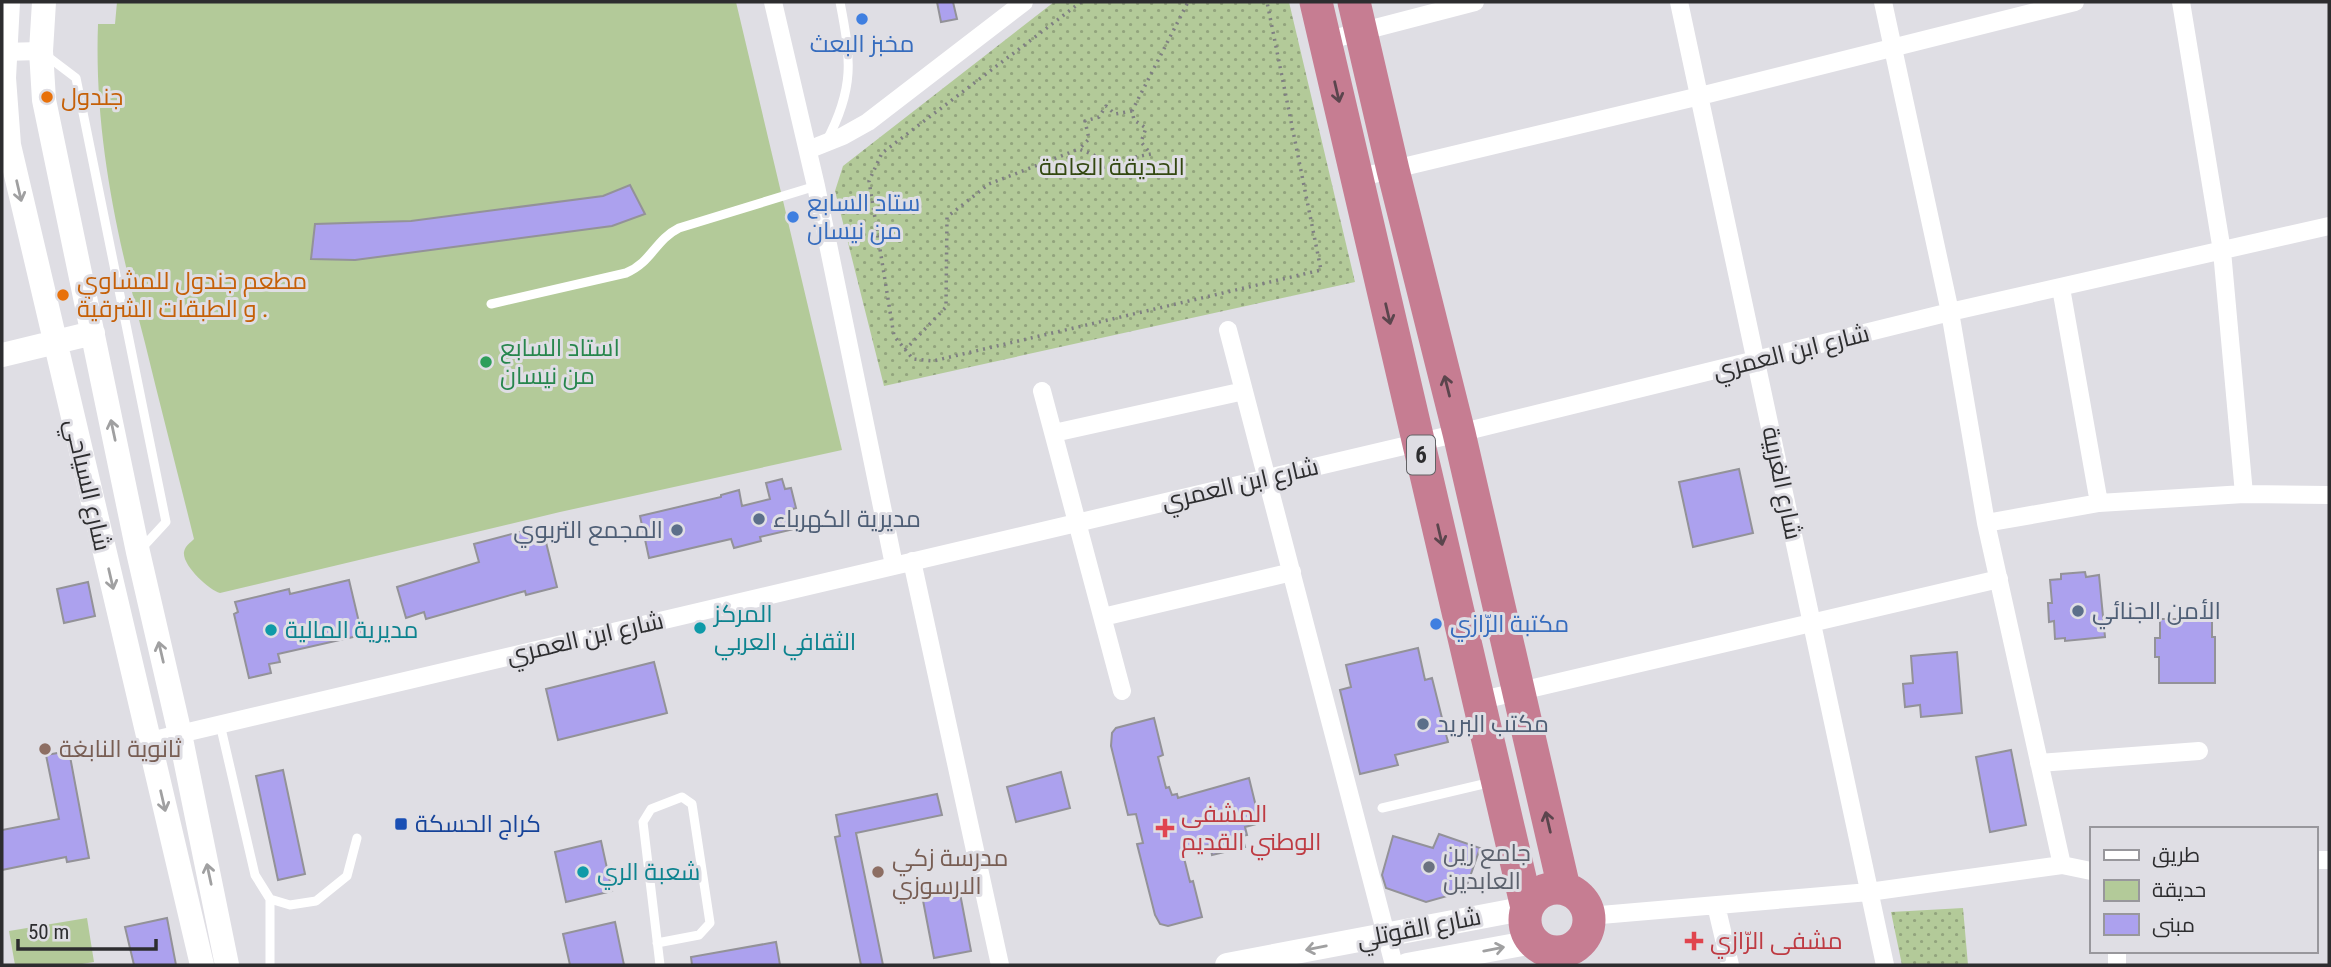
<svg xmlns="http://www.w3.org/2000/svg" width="2331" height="967" viewBox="0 0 2331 967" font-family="'Roboto Condensed',Cairo,sans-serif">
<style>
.green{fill:url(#green-dots)}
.pitch{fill:#b3ca99}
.building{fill:#aca1ee;stroke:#939298;stroke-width:2}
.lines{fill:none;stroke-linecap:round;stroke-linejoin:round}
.path{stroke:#7f7f82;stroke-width:3.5;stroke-dasharray:2 5;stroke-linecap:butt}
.lane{stroke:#fff;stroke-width:9}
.street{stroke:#fff;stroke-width:18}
.secondary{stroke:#fff;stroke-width:24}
.highway{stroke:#c67d92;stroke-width:33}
.oneway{stroke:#5b454d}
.oneway2{stroke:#a0a0a1}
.shop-dot{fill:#3f7fe0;stroke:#dfdee4;stroke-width:2.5}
.food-dot{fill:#e8710a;stroke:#dfdee4;stroke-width:2.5}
.leisure-dot{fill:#2e9e5b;stroke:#dfdee4;stroke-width:2.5}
.service-dot{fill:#5c6f8a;stroke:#dfdee4;stroke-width:2.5}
.culture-dot{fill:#0f9aa8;stroke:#dfdee4;stroke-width:2.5}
.education-dot{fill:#8d6e63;stroke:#dfdee4;stroke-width:2.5}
.transit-dot{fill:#1a4fb4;stroke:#dfdee4;stroke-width:2.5}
.health-dot{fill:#e0444e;stroke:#dfdee4;stroke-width:2.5}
.worship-dot{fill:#6b7280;stroke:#dfdee4;stroke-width:2.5}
.labels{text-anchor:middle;stroke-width:6;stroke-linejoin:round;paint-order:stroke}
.shield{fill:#dfdee4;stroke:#626265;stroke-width:2}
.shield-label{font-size:23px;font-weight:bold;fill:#2d2d2f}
.shop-label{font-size:24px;fill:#366cbe;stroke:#dfdee4;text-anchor:start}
.food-label{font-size:24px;fill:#c56008;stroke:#dfdee4;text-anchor:start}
.park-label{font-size:24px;fill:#334811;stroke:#dfdee4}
.leisure-label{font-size:24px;fill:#27864d;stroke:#dfdee4;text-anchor:start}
.street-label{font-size:24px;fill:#2d2d2f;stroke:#dfdee4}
.service-label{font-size:24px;fill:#4e5e75;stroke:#dfdee4;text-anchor:start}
.culture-label{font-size:24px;fill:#0d838f;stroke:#dfdee4;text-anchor:start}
.education-label{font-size:24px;fill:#785e54;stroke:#dfdee4;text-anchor:start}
.health-label{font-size:24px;fill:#be3a42;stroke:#dfdee4;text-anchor:start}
.transit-label{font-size:24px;fill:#164399;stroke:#dfdee4;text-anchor:start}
.worship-label{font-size:24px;fill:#5b616d;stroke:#dfdee4;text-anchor:start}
</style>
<defs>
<pattern id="green-dots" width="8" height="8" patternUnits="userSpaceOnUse" patternTransform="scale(1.75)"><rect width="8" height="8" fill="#b3ca99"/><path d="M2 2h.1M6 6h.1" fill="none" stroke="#92a47d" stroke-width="1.8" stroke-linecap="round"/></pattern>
</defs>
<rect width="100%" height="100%" fill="#dfdee4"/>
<path class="green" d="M1054 2H1289L1355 282 884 386 835 191 843 166Z
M1963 908 1968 965H1902L1891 912Z"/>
<path class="pitch" d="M117 2H736L842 450 560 512 220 593C209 590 182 565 184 552 185 546 190 543 194 539 178 474 161 409 145 343 117 236 94 136 98 24H115Z
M87 918 94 962 76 965H15L9 931Z"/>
<path class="building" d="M937 2H953L957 19 941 22Z
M630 185 645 214 612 226 355 260 311 259 315 224 411 221 603 196Z
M1739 469 1753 533 1693 547 1679 482Z
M782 479 785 489 791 488 796 508 789 510 794 529 760 537 761 541 734 548 731 539 649 558 640 516 721 497V495L739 490 742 506 770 499 766 483Z
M542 526 557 587 526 595 525 591 426 619 424 612 406 618 397 587 479 562 474 544Z
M2085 572 2086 577 2099 575 2105 637 2065 641V638L2055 639 2054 621 2049 622 2048 603H2052L2050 580 2061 579V574Z
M349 580 362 635 278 654 280 662 269 664 271 673 249 678 234 614 238 612 235 602 289 589 290 594Z
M88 582 95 616 64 623 57 589Z
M2160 619H2212V637H2215V683H2159V657H2155V638H2160Z
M1418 648 1425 680 1432 678 1448 742 1395 755 1398 765 1360 774 1340 690 1351 687 1346 665Z
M1957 652 1962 713 1921 717 1920 705 1905 707 1903 684 1913 683 1911 656Z
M654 662 667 713 558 740 546 689Z
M1154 718 1163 755 1158 757 1166 788 1169 787 1172 795 1177 794 1178 798 1249 778 1260 823 1245 827 1247 835 1242 836 1245 847 1212 855 1210 845 1182 850 1190 882 1193 881 1202 917 1168 926 1160 924 1155 915 1137 844 1143 843 1136 814 1128 815 1111 746 1112 733 1116 728Z
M2011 750 2026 825 1990 832 1976 757Z
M69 751 89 858 67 862 66 857 2 870V830L59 819 46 755Z
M283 770 305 874 278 880 256 776Z
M1061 772 1070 808 1016 822 1007 787Z
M937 794 942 815 856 833 883 965H861L835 837 840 836 836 815Z
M1439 834 1480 848 1465 891 1426 902 1386 888 1382 875 1393 836 1433 848Z
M601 841 612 891 566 902 555 852Z
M958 883 971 951 934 958 921 890Z
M167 918 176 965H134L125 927Z
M615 922 624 965H570L563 934Z
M776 942 780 965H692L691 957Z"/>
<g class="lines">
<path class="path" d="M1081 2 882 153 869 181 894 336 913 359 933 361 1321 270 1267 2
M1132 111 1115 114 1106 106 1099 117 1085 121 1089 139 1079 149 1094 155 1097 169 1115 164 1126 171 1136 157 1151 154 1141 142 1146 128 1134 120 1132 111 1188 2
M905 350 946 307 947 217 989 184 1079 149"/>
<path class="lane" d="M47 56 76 78 166 522 142 548
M826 142C855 88 851 59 840 2
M491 304 626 273C652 262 655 240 679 228L816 186
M220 724 255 875 270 899 290 905 316 901 347 876 357 838
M1382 808 1492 782
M657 943 699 935 710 923 692 804 682 797 651 809 643 822 660 965
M270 965V899"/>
<path class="street" d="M773 2 816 186 894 565
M1679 2 1885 965
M1883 2 1950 312 1986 523 2062 865
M2181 2 2222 251 2244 494
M1325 41 1475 2
M2 52 41 51
M808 150 843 136 868 122 1024 2
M1357 178 1700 96 2075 2
M2061 288 2099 503
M1228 330 1394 965
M1042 391 1122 691
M1054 433 1244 391
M1986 523 2099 503 2244 494 2329 495
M912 561 1000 965
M1103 617 1292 572
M1478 701 1999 579
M150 741 1459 433 1950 312 2329 226
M2039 763 2199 751
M2315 860H2329
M1716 905 1730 965
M1589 916 1869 892 2062 865 2091 871
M2117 951V965"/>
<path class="secondary" d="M8 2 4 78 9 145 202 965
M44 2 41 51 44 100 138 552 180 734 227 965
M2 355 93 333
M1227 965 1527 908
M1407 965 1533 942"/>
<path class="highway" d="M1316 2 1527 908
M1354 2 1393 170 1459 433 1564 888
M1525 920a32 32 0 1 1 64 0a32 32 0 1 1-64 0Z"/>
</g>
<defs><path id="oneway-shaft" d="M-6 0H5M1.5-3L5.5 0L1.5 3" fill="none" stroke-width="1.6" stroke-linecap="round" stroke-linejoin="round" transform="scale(1.75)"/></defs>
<g class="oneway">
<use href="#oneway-shaft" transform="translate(1337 92) rotate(77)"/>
<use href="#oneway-shaft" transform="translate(1388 314) rotate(77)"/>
<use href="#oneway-shaft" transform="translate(1447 386) rotate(-104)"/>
<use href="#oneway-shaft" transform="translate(1440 535) rotate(77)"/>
<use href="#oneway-shaft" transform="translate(1548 822) rotate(-103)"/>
</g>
<g class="oneway2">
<use href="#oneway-shaft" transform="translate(19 191) rotate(77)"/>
<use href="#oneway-shaft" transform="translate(113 430) rotate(-102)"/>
<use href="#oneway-shaft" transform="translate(111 579) rotate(77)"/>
<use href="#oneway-shaft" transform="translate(161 652) rotate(-103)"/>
<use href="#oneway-shaft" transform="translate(163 801) rotate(77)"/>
<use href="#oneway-shaft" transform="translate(209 874) rotate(-102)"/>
<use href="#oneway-shaft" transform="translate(1316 948) rotate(169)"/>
<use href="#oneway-shaft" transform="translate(1494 949) rotate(-11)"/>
</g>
<g class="shop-dot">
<circle cx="862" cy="19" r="7"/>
<circle cx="793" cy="217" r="7"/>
<circle cx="1436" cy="624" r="7"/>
</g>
<g class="food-dot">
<circle cx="47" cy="97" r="7"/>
<circle cx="63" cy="295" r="7"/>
</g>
<circle class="leisure-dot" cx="486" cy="362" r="7"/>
<g class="service-dot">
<circle cx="759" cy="519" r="7"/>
<circle cx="677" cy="530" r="7"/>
<circle cx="2078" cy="611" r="7"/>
<circle cx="1423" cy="724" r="7"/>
</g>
<g class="culture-dot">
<circle cx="700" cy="628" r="7"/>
<circle cx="271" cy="630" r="7"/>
<circle cx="583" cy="872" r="7"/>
</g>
<g class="education-dot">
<circle cx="45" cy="749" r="7"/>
<circle cx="878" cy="872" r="7"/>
</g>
<rect class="transit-dot" x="394" y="817" width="14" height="14" rx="3.5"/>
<g class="health-dot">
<path d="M1161.5 817.5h7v7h7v7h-7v7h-7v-7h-7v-7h7z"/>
<path d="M1690.5 930.5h7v7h7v7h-7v7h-7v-7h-7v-7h7z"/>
</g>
<circle class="worship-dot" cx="1429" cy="867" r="7"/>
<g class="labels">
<rect class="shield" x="1407" y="435.5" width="28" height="39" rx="5"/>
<g class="shield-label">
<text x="1421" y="463">6</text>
</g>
<g class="shop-label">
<text x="862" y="52" text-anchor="middle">مخبز البعث</text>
<text x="807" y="211">ستاد السابع<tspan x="807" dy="28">من نيسان</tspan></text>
<text x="1450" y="632">مكتبة الرّازي</text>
</g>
<g class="food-label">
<text x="61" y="105">جندول</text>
<text x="77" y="289">مطعم جندول للمشاوي<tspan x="77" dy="28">و الطبقات الشرقية .</tspan></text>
</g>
<g class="park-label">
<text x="1112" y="175">الحديقة العامة</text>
</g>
<g class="leisure-label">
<text x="500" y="356">استاد السابع<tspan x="500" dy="28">من نيسان</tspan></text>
</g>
<g class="street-label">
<text transform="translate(1791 352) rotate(-14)" y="8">شارع ابن العمري</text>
<text transform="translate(1782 483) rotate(78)" y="8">شارع الغربية</text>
<text transform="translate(1240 484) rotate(-13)" y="8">شارع ابن العمري</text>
<text transform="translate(88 485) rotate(77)" y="8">شارع السياحي</text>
<text transform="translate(585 638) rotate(-13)" y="8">شارع ابن العمري</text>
<text transform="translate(1419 928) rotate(-11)" y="8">شارع القوتلي</text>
</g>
<g class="service-label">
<text x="773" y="527">مديرية الكهرباء</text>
<text x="663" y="538" text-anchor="end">المجمع التربوي</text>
<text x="2092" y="619">الأمن الجنائي</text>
<text x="1437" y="732">مكتب البريد</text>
</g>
<g class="culture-label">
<text x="714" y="622">المركز<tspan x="714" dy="28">الثقافي العربي</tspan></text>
<text x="285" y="638">مديرية المالية</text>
<text x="597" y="880">شعبة الري</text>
</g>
<g class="education-label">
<text x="59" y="757">ثانوية النابغة</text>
<text x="892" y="866">مدرسة زكي<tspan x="892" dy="28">الارسوزي</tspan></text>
</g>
<g class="health-label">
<text x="1181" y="822">المشفى<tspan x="1181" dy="28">الوطني القديم</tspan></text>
<text x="1710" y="949">مشفى الرّازي</text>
</g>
<g class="transit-label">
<text x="415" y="832">كراج الحسكة</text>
</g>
<g class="worship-label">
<text x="1443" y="861">جامع زين<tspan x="1443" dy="28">العابدين</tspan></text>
</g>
</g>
<rect width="2331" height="967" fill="none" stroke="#2d2d2f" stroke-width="7"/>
<rect x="2090" y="827" width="228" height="126" fill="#dfdee4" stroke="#98979c" stroke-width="2"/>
<rect x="2104" y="850" width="35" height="10" fill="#ffffff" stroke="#98979c" stroke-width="2"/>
<text x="2152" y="862" font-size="21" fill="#2d2d2f">طريق</text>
<rect x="2104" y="880" width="35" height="21" fill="#b3ca99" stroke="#98979c" stroke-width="2"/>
<text x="2152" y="897" font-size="21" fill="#2d2d2f">حديقة</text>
<rect x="2104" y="914" width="35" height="21" fill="#aca1ee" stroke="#98979c" stroke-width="2"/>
<text x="2152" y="932" font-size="21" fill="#2d2d2f">مبنى</text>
<path d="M18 939v10h138v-10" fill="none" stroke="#2d2d2f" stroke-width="3.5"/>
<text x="28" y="939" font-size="21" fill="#2d2d2f" stroke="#dfdee4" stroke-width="5" paint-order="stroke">50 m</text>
</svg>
